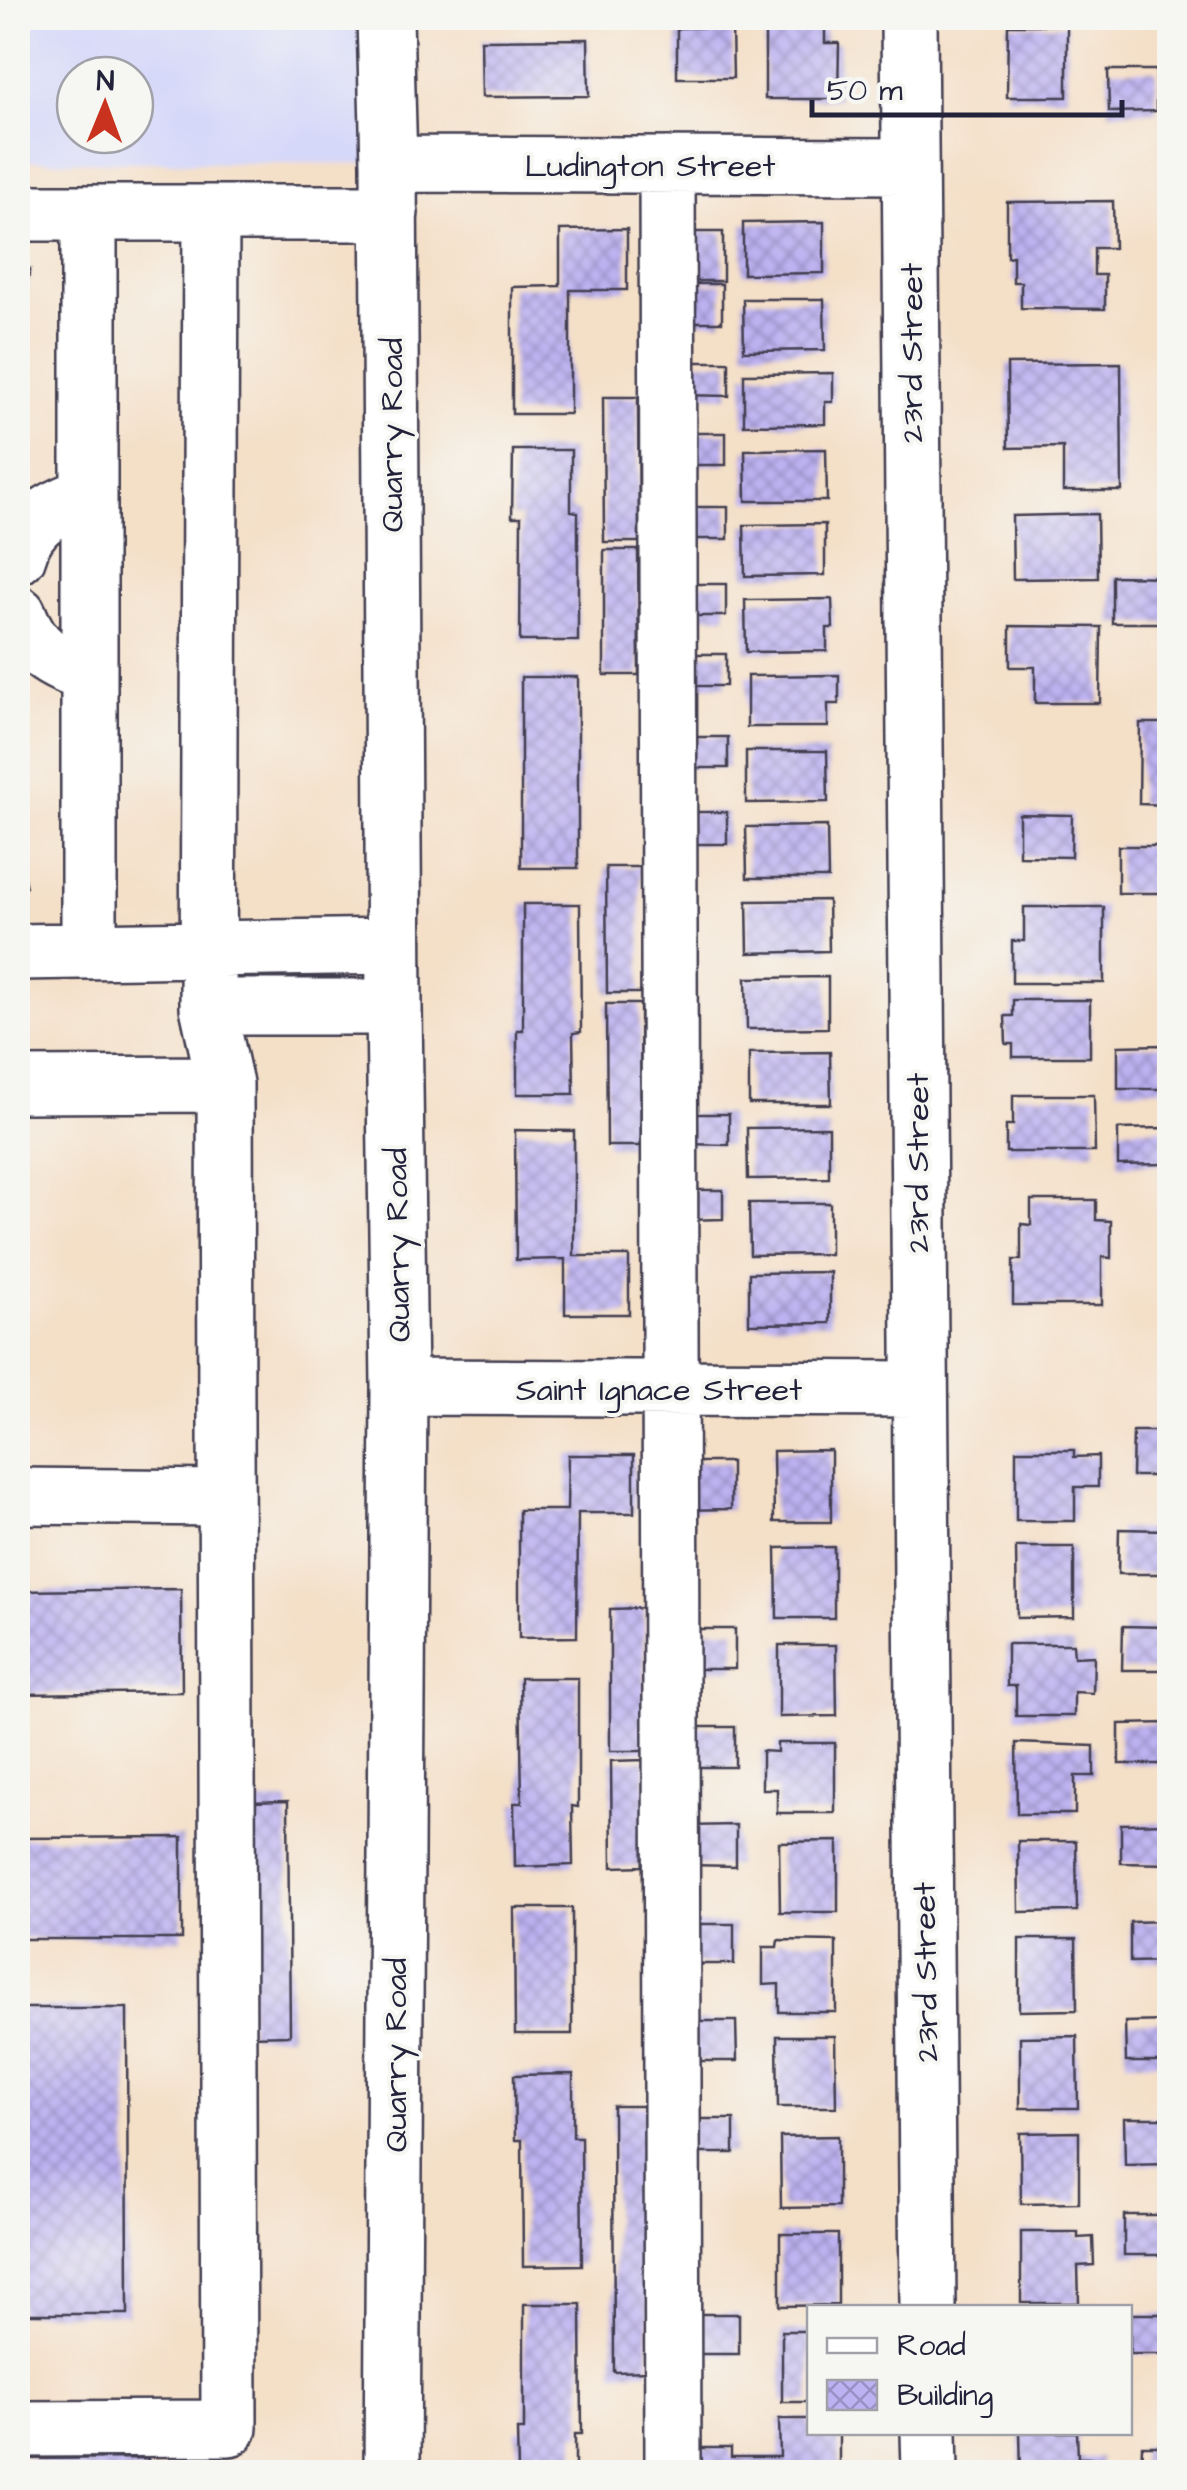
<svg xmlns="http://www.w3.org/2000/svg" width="1187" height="2490" viewBox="0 0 1187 2490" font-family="'Architects Daughter',sans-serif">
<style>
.built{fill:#d6d8f9;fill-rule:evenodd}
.building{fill:url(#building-cross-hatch)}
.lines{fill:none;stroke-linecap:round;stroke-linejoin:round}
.minor-casing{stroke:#423e50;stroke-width:60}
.minor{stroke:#fff;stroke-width:55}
.labels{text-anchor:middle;stroke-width:8;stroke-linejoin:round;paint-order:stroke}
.street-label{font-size:32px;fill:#22223b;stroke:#f6f6f2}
</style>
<defs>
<pattern id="building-cross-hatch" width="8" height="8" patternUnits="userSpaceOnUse" patternTransform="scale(2.5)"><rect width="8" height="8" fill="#bdb2f1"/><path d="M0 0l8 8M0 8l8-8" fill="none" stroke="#9990c4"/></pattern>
</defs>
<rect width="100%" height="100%" fill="#f6f6f2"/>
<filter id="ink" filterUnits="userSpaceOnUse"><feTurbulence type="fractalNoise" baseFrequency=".01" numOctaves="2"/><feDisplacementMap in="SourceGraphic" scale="20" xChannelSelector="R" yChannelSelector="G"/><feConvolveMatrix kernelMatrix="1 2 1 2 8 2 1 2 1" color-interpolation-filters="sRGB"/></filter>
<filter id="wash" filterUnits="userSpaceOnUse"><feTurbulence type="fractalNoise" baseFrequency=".0048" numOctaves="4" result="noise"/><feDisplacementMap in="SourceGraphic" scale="40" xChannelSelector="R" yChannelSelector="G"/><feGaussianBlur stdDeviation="2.25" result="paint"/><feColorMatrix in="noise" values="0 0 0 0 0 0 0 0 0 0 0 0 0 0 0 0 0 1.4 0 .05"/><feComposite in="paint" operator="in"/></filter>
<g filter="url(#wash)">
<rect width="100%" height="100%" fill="#f4dfc7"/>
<path class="built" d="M18 18H387L389 164 18 161ZM75 75H135V135H75Z"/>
<g id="blocks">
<path class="building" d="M1008 25H1067V97H1007Z
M765 26H825V43H839L838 99H765Z
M732 27 733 78H677V28Z
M588 39 589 96 482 97 481 40Z
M1108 70H1156V111L1109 112Z
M1113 201 1114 248H1094V275H1105V309L1021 308V282H1013V256L1007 257V202Z
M824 222V273L743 274V223Z
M627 229V290H570V414H512V287L560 286V230Z
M679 232H723V281H679Z
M18 267 30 269 19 326H18Z
M678 284H722V322H678Z
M743 299H824L825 350 744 351Z
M681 362H729V396L681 395Z
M1121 363 1122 491H1063V447L1008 448 1007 364Z
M833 373V402H825V424L744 425V374Z
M603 397H638L639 542H604Z
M681 433H726V465H681Z
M826 449 827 501H746L745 450Z
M513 450H571V511L578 512V641H520L521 517H512Z
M683 507H728V539H683Z
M1097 514 1098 578 1013 579 1012 516Z
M825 524V575L745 576 744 525Z
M604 550H638L639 675H604Z
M1112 576 1170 577V623H1112Z
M681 584H726V616H681Z
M832 599 833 628H827V651L746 652 745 600Z
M1010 626 1101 627 1100 703H1035V667H1010Z
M681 654H726V686H681Z
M839 675V704H828V727H747V676Z
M521 677H578V868H521Z
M1140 723H1170V805L1139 804Z
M682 737H728V768H682Z
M746 751H827L828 802 746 803Z
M682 812H727V844H682Z
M1019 814 1072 815 1071 857 1019 856Z
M827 826 828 878H747L746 827Z
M1118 846H1169V893H1118Z
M18 848 26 887 18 889Z
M606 867H640L641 993H607Z
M828 900 829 951 748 953 747 901Z
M523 904H580L581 1032 573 1033 574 1094H517V1030H523Z
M1024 907H1104V983H1012V941H1024Z
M828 977V1028L747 1029 746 978Z
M1013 1000H1090V1057H1013V1044H1006L1005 1016H1013Z
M606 1004H640L641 1146H607Z
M1163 1045V1089H1118V1046Z
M830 1052 831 1104H749V1053Z
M1013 1095H1094L1095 1152H1006V1125H1013Z
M686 1114H729V1145L685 1144Z
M829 1127V1178L748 1179 747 1128Z
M1164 1128V1164L1118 1165V1129Z
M515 1130 574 1131V1256H629V1314H565V1259L516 1260Z
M684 1190H723V1219L685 1220Z
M1031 1200H1096V1220L1111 1221V1258L1102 1257V1305H1013V1260H1021V1224L1031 1225Z
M749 1203H830V1254L750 1255Z
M830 1272V1323L749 1324V1273Z
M1133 1431H1170V1476H1132Z
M831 1450V1522H774L773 1451Z
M1016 1450H1074V1457L1098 1456V1487H1075V1521H1016Z
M568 1455H634V1513H578L577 1637 519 1638V1510H567Z
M682 1462H731V1509L682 1510Z
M1119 1529 1167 1530V1574H1118Z
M834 1547V1618H777L776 1548Z
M1016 1547H1074V1617L1017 1618Z
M181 1589 182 1692 18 1694V1591Z
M644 1608 645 1751H610V1609Z
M1123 1626 1166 1627 1165 1670H1122Z
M687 1629H735V1669H686Z
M1007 1644H1073L1074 1657 1094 1656 1093 1693 1074 1692V1716H1016V1686H1007Z
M779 1645H836L837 1716 779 1717Z
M520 1678H578V1807L572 1806 573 1865 515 1867 514 1803H522Z
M1168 1723V1764H1119V1724Z
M686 1727H735V1767H686Z
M777 1743H835V1813H777V1789H762V1751L777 1752Z
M1016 1743 1094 1746V1776H1075V1814H1017Z
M645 1760 646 1866 612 1867 611 1761Z
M288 1801 290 2035 250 2036 249 1802Z
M1170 1823V1864L1121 1863V1824Z
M736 1825V1866L687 1865V1826Z
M182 1837V1939H18V1838Z
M838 1841V1912H780L779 1842Z
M1018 1841H1076L1077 1911 1019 1912Z
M514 1908H572V2034H515Z
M1170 1921V1961L1130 1962V1922Z
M685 1924H734V1964H685Z
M1019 1939H1076L1077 2010 1019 2011Z
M778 1940 836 1941V2012H779V1984L763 1985V1947H777Z
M19 2008H127L128 2314H20Z
M688 2021H736L737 2061H688Z
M1167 2021V2062H1126L1125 2022Z
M777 2036H835L836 2107H778Z
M1077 2036 1078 2108H1020V2037Z
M573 2074V2137H581L582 2265 523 2266 522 2140H515L514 2075Z
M613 2106H648L649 2371 614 2372Z
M1124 2118H1169L1170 2164 1125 2165Z
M689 2119H734V2153H689Z
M1079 2132V2203L1021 2204 1020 2133Z
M838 2136V2207L781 2208 780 2137Z
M1124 2215H1170V2255H1124Z
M1021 2232H1078V2238L1093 2237 1094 2265 1078 2266 1079 2303H1021Z
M780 2234H838V2305L780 2306Z
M524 2304H581L582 2434H575V2472H518L517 2430H524Z
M690 2314H739V2354H690Z
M1130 2314H1170V2354H1130Z
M782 2331H810V2402H782Z
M779 2419H810V2432H839V2472H693V2448H731V2457H780Z
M1020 2432H1077L1078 2458H1100V2472H1021Z
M1142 2446H1170V2472H1141Z
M148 2458V2472H18V2459Z"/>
</g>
</g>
<g filter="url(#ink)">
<use href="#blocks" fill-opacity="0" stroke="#423e50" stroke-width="2.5"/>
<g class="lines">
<g class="minor-casing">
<path id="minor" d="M385 18 389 164 394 1007 399 1387 392 2472
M909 18 928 2308
M389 164 910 166
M667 165 673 2472
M18 213H390
M211 213 208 1007 225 1084
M18 556C27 520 55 507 89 495
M18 614C33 653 51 661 89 675
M89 951V213
M18 952 393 946
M208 1007H394
M18 1085 225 1084 229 2428 18 2429
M399 1387 918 1389
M18 1496 226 1498
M929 2432 930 2472"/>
</g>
<use href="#minor" class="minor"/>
</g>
</g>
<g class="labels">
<g class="street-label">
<text x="650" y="176">Ludington Street</text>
<text transform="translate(911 353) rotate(-90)" y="11">23rd Street</text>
<text transform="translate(391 435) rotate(-90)" y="11">Quarry Road</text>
<text transform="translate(917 1163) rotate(-90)" y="11">23rd Street</text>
<text transform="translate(397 1245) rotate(-91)" y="11">Quarry Road</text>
<text x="659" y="1400">Saint Ignace Street</text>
<text transform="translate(925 1972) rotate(-91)" y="11">23rd Street</text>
<text transform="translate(395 2055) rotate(-90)" y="11">Quarry Road</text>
</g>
</g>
<rect width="1187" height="2490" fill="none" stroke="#f6f6f2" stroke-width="60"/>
<rect x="807" y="2305" width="325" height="130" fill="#f6f6f2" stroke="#a1a1a9" stroke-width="2.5"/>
<rect x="827" y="2338" width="50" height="15" fill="#ffffff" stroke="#a1a1a9" stroke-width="2.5"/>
<text x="897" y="2355" font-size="30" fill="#22223b">Road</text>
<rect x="827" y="2380" width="50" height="30" fill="url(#building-cross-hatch)" stroke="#a1a1a9" stroke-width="2.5"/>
<text x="897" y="2405" font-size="30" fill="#22223b">Building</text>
<g transform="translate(105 105) rotate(1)"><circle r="48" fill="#f6f6f2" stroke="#a1a1a9" stroke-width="2.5"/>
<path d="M0-8L18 38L0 25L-18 38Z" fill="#c8321e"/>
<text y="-15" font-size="28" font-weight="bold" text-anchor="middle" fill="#22223b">N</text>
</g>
<path d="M812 100v15h310v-15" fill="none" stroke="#22223b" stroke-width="5"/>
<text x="827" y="100" font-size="30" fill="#22223b" stroke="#f6f6f2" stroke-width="8" paint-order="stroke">50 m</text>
</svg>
